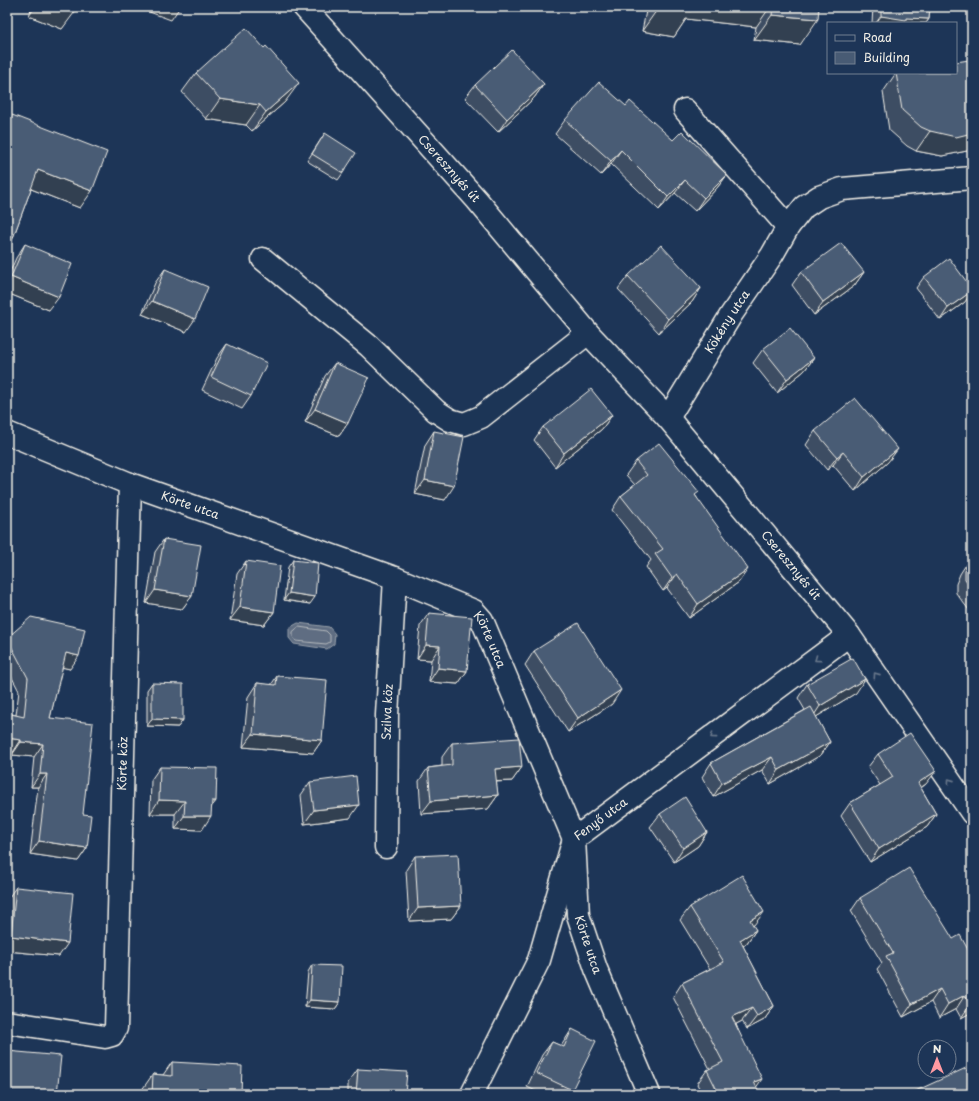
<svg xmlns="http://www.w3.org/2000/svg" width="979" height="1101" viewBox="0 0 979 1101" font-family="'Playpen Sans',sans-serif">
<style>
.water{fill:#5e6d82;stroke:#9aa2ab}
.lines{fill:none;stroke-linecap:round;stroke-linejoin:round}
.shore{stroke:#b8bcbf;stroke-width:1}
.minor-casing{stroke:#f4f1e8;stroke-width:25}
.minor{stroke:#1d3557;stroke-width:22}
.wall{fill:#3e4e64;stroke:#f4f1e8}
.shaded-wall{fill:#324051;stroke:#f4f1e8}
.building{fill:#485b74;stroke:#f4f1e8}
.oneway{stroke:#68778a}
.labels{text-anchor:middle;stroke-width:3;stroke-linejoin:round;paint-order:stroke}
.street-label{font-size:12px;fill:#f4f1e8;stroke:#1d3557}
</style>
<rect width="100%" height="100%" fill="#1d3557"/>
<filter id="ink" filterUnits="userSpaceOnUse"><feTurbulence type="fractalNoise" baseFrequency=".025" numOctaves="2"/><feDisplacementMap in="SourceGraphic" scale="8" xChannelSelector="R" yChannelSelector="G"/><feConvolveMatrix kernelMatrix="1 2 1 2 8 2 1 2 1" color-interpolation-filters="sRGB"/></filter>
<g filter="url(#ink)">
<path class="water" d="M298 623 329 627 335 634 334 644 327 649 294 644 289 638V628Z"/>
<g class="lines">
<path class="shore" d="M299 627 326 631 330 635V642L326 644 296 641 293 637V632Z"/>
<g class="minor-casing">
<g id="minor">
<path id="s1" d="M304 7 477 200 588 333 668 418 849 635 972 813"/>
<path d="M685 110 788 227"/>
<path d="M263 259 369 346 436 411 450 420 464 424 481 417 588 333"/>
<path id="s2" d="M668 418 731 315 772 255 788 227 804 207 819 197 842 189 972 178"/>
<path id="s3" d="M7 433 130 484 395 578 474 611 482 620 574 839 578 915 596 969 649 1094"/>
<path id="s4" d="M386 847 387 715 395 578"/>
<path id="s5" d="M7 1022 105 1037 112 1035 116 1028 130 484"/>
<path id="s6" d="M472 1094 539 960 574 839 849 635"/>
</g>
</g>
<use href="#minor" class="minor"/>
</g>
<path class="wall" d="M32 7H76L62 29 29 16Z
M625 7H819L800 45 754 40 756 27 686 19 674 37 642 31 646 11Z
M873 7H930L929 19 926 23H872Z
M196 73 285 102 252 131 246 125 206 119 182 92Z
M896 73H956L972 83V150L942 156 916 151 907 146 889 130 883 92Z
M544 84 534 98 498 132 465 98 475 85Z
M626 106 673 140 727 175 717 188 695 211 675 193 659 210 611 164 601 175 555 134 565 120Z
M7 113 80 208 31 189 10 246 7 250Z
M325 133 343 173 338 180 307 161Z
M25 244 49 310 7 293V279L16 258Z
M165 269 186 332 142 314 155 283Z
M801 272H864L854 286 814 315 792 285Z
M628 276 701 288 692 302 659 333 618 289Z
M924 277 965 302 940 320 916 288Z
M227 344 251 396 242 409 202 390 217 358Z
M763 349 814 358 804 371 777 393 753 363Z
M335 363 348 423 339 436 305 422 325 376Z
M612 415 602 429 555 467 534 440 543 427Z
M434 431 445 500 415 494 425 445Z
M815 431 888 462 855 491 833 465 827 470 806 445Z
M636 461 696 496 739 582 689 618 667 588 663 591 646 567 651 560 612 510 621 496 635 485 626 475Z
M164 539 192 596 182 609 146 603 155 552Z
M972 559V614L956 593V584L960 574 969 560Z
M293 560 310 604 284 600 288 567Z
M246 561 274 612 264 625 230 620 237 574Z
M429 613 467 671 458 684 429 682 431 660 417 659 420 626Z
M7 638 70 669 62 667 50 718 83 814 87 848 78 861 30 854 38 787H31L34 757 12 755V754L7 753V713L16 715 19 691 7 668Z
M534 651 612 704 568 732 525 665Z
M277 676 322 740 313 753 243 747 248 697 257 683 271 685Z
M152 683 183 720 178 727 147 726V690Z
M807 684 856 693 816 717 830 742 821 755 770 784 762 770 713 797 702 777 711 763 805 710 798 698Z
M452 743 522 767 512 781 496 782 498 795 488 809 421 814 419 781 428 768 442 766V757Z
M878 754 926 784 921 788 936 814 927 827 870 862 841 816 850 803 880 785 868 767Z
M160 767 216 801 211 807 202 830 175 829V814H150L151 780Z
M310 782 350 818 304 824 301 795Z
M660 814 707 832 698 846 674 862 650 827Z
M415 856 461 906 451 919 409 921 406 870Z
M16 887 59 956 7 951V900Z
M860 898 953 939 972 1012 961 1018 956 1009 939 1018 931 1002 903 1017 877 969 882 963 851 911Z
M690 907 754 925 753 926 756 930 746 944 743 946 774 1006 764 1020 747 1029 742 1021 736 1024 756 1087 760 1094H702L697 1084 707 1070 710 1069 673 997 682 983 710 969 680 920Z
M312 965 340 1002 335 1009 305 1007 308 972Z
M572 1029V1090L569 1094H542L527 1087 542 1055 552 1042 561 1046 563 1043Z
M172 1062 241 1094H139L153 1074 163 1075Z
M358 1069 405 1094H348V1083Z"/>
<path class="shaded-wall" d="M35 7H58L74 13 62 29 29 16Z
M136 7H180L171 20Z
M625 7H649L646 11Z
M659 7H770L756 27 686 19 674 37 642 31Z
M772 15 818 19 800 45 754 40Z
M881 16 929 19 926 23H876Z
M299 83 285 102 252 131 266 112Z
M544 84 534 98 498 132 507 119Z
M220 99 260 105 246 125 206 119Z
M930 131 972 133V150L942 156 916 151Z
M621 150 611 164 601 175 611 161Z
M38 170 92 191 80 208 26 187Z
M727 175 717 188 695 211 704 198Z
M685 180 675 193 659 210 668 197Z
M864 272 854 286 814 315 823 302Z
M11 277 59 297 49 310 7 293V283Z
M701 288 692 302 659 333 668 319Z
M972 291 965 302 940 320 948 308Z
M152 301 195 319 186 332 142 314Z
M814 358 804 371 777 393 787 379Z
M315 409 348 423 339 436 305 422Z
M612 415 602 429 555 467 564 453Z
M898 449 888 462 855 491 864 477Z
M843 452 833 465 827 470 837 457Z
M425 480 454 486 445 500 415 494Z
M748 569 739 582 689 618 698 604Z
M677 574 667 588 663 591 672 578Z
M155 590 192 596 182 609 146 603Z
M289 593 315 597 310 604 284 600Z
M240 607 274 612 264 625 230 620Z
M426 645 440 646 431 660 417 659Z
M66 653 79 656 70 669 56 666Z
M438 668 467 671 458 684 429 682Z
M865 679 856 693 811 720 820 706Z
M621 690 612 704 568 732 578 718Z
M152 719 183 720 178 727 147 726Z
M253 734 322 740 313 753 243 747Z
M7 738 21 740 12 754 7 753Z
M21 742 43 744 34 757 12 755Z
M830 742 821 755 770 784 779 770Z
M772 757 762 770 713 797 722 783Z
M522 767 512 781 486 782 495 769Z
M936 771 926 784 908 796 918 783Z
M40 774H47L38 787H31Z
M498 795 488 809 421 814 431 801Z
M159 800 185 801 175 814H150Z
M212 801H216L206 814Z
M359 805 350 818 304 824 314 810Z
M936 814 927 827 870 862 879 849Z
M184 816H211L202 830 175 829Z
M707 832 698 846 674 862 683 848Z
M39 841 87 848 78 861 30 854Z
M461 906 451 919 409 921 418 908Z
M764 912 754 925 740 934 750 920Z
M756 930 746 944 730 953 740 940Z
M11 936 68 943 59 956 7 951V942Z
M940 989 931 1002 903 1017 912 1004Z
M965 995 956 1009 939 1018 948 1004Z
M310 1000 340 1002 335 1009 305 1007Z
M972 1004V1012L961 1018 970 1005Z
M774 1006 764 1020 747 1029 757 1016Z
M752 1008 742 1021 723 1031 732 1017Z
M762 1079 753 1092 754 1082Z"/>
<path class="building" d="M58 7H76L74 13Z
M669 7H692L691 11Z
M773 7H819L818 19 772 15Z
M881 7H930L929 19 906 18V20L881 16Z
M246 28 264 48 266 46 299 83 266 112 260 105 220 99 196 73Z
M512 50 544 84 507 119 475 85Z
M969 60 972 83V133L956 137 930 131 921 127 902 110 896 73H956V62Z
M599 82 626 106 630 101 673 140 682 131 727 175 704 198 685 180 668 197 621 150 611 161 565 120Z
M7 113 107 152 92 191 38 170 10 246 7 244Z
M325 133 356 153 343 173 312 154Z
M841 243 864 272 823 302 801 272Z
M25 244 72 264 59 297 11 277Z
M661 245 701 288 668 319 628 276Z
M949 258 972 289V291L948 308 924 277Z
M165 269 208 287 195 319 152 301Z
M790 328 814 358 787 379 763 349Z
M227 344 267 363 251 396 211 377Z
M335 363 369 378 348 423 315 409Z
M591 389 612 415 564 453 543 427Z
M855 398 898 449 864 477 843 452 837 457 815 431Z
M434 431 464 437 454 486 425 480Z
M659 443 699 492 695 495 748 569 698 604 677 574 672 578 655 554 663 549 621 496 647 475 636 461Z
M164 539 201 545 192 596 155 590Z
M972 559V588L965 579V570L969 560Z
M293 560 318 563 315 597 289 593Z
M246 561 280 566 274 612 240 607Z
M429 613 472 617 467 671 438 668 440 646 426 645Z
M31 617 85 629 79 656 66 653 50 718 93 723 83 814 91 815 87 848 39 841 47 774H40L43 744 21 742V740L7 738V713L24 717 28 678 7 638Z
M578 623 621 690 578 718 534 651Z
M853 658 865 679 820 706 807 684Z
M277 676 327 680 322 740 253 734 257 683 276 685Z
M152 683 183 684V720L152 719Z
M811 707 830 742 779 770 772 757 722 783 711 763Z
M910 733 936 771 918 783 936 814 879 849 850 803 893 777 878 754Z
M519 738 522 767 495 769 498 795 431 801 428 768 452 765V743Z
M160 767 217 768 216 801H212L211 816H184L185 801 159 800Z
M356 776 359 805 314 810 310 782Z
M685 797 707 832 683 848 660 814Z
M458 854 461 906 418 908 415 856Z
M909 868 953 939 960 935 972 957V1004L970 1005 965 995 948 1004 940 989 912 1004 886 956 893 953 860 898Z
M742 875 764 912 750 920 756 930 740 940 774 1006 757 1016 752 1008 732 1017 762 1079 754 1082 760 1094H719L707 1070 723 1062 682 983 724 962 690 907Z
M16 887 73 893 68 943 11 936Z
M312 965 342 966 340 1002 310 1000Z
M572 1029 596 1041 572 1090 536 1073 552 1042 564 1047Z
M7 1051 61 1056 57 1094H7Z
M172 1062 242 1066 241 1094H152L153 1074 172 1076Z
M966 1068 972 1081V1094H909Z
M358 1069 407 1072 405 1094H356Z"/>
<defs><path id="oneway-chevron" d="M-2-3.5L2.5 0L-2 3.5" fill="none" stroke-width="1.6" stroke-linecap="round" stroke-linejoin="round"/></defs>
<g class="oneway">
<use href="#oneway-chevron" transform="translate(817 659) rotate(144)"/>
<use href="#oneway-chevron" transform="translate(876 675) rotate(-125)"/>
<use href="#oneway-chevron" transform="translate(713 736) rotate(144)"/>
<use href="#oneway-chevron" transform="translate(950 781) rotate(-125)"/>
</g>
</g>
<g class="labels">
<g class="street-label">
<text dy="4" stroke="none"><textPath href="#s1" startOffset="217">Cseresznyés út</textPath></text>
<text dy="4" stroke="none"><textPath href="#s2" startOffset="113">Kökény utca</textPath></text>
<text dy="4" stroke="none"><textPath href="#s3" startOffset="197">Körte utca</textPath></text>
<text dy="4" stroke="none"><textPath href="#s1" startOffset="741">Cseresznyés út</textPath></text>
<text dy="4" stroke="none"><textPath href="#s3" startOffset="533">Körte utca</textPath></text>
<text dy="4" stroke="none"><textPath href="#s4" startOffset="135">Szilva köz</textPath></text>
<text dy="4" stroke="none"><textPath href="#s5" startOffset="379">Körte köz</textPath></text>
<text dy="4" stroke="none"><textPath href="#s6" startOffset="309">Fenyő utca</textPath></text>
<text dy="4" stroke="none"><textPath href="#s3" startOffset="857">Körte utca</textPath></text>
</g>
</g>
<rect width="979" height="1101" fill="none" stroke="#1d3557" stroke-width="24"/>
<rect x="12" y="12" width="955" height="1077" fill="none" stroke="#f4f1e8" stroke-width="1.5" filter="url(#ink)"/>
<rect x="827" y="22" width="130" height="52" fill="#1d3557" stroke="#738091"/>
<rect x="835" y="35" width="20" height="6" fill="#1d3557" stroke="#738091"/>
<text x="863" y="42" font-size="12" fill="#f4f1e8">Road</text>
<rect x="835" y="52" width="20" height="12" fill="#485b74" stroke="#738091"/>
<text x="863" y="62" font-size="12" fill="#f4f1e8">Building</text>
<g transform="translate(937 1059)"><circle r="19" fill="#1d3557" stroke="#738091"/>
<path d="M0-3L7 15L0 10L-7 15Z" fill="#ff9aa2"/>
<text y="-6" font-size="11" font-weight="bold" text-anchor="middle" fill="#f4f1e8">N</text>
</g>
</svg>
